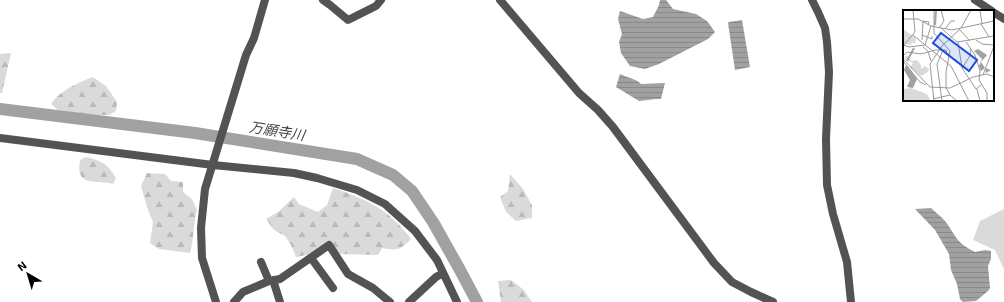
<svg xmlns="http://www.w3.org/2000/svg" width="1004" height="302" viewBox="0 0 1004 302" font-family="'Exo 2','Noto Sans JP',sans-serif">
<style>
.forest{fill:url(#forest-firs)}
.pitch{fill:#dadada}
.water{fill:url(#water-rules)}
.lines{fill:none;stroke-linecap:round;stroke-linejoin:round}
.river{stroke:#a1a1a1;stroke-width:12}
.minor{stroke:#535353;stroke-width:8}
.labels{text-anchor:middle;stroke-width:3;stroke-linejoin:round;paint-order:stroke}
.water-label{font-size:14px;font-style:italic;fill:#424242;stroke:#fff}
.inset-river{fill:none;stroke:#a1a1a1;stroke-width:2}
.inset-road{fill:none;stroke:#999;stroke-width:1}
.view{fill:#1d4ed8;fill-opacity:0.15;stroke:#1d4ed8;stroke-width:2}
.inset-edge{fill:none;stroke:#000;stroke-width:2}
</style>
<defs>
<pattern id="forest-firs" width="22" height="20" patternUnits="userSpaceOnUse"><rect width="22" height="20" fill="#dadada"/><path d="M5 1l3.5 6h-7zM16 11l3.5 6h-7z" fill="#b9b9b9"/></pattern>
<pattern id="water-rules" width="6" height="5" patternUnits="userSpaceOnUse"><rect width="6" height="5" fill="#a1a1a1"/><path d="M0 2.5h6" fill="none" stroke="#898989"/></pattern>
</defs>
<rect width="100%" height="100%" fill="#fff"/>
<path class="forest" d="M11 53 2 93H0V54Z
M93 77 106 86 117 102 116 111 109 115H92L58 110 51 104C60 90 78 83 93 77Z
M86 157C102 161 108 164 116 178L113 184C95 179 75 188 80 160Z
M147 173 165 174 171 181 183 182V192L192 199 197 210C193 224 194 239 190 253L159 249 150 243 153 222 147 207 141 186Z
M510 174 523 189 532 205V218L516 221 506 212 500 197 508 191Z
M333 188C366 199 389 209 411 239 401 250 396 251 382 248L378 255 337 254 329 241 311 254 296 257 291 245 285 236 274 230 266 219 278 212 294 197 299 204 318 212 327 205Z
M511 280 524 290 532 302H501L498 281Z"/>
<path class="pitch" d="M1004 209V269L995 250 973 240 980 221Z"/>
<path class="water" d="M660 0H666L673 9 696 14 707 21 715 32 708 39 659 64 645 69 630 66 621 53 619 42 622 34 618 19 620 11 643 19 653 17 659 5Z
M742 20 750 67 735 70 728 23 729 22Z
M620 74C626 77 637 79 641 84L665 83 661 99H656L639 101 616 87Z
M931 208C935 212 941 216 945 221 958 238 954 241 975 252L985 250 991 251V259L988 266 990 288 988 291 976 301 963 302 960 299 957 284 951 270 949 254 935 230 915 209Z"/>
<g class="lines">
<path class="river" d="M0 109 195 133 357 159 393 175 412 191 433 222 460 270 477 302"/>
<path class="minor" d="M323 0 330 5 348 20 376 6 381 0
M500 0 579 93 598 110 613 127 714 263 732 282 751 292 773 302
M812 0 818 12 825 28 827 42 829 72 826 139 827 185 833 214 847 262 851 302
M975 0 992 11
M993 12 1004 19
M0 138 213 165 294 173 317 178 357 190 385 204 415 231 437 260 457 302
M311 258 333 288
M261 262 269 281
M273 280 280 302
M216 302 202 258 201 228 205 189 246 55 254 38 265 0
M234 302 243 292 269 281 280 279 329 245 348 274 373 288 390 302
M409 302 436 277 443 273"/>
</g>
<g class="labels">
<g class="water-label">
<text transform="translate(277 131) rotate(9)" y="5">万願寺川</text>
</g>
</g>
<g transform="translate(903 10)">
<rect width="91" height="91" fill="#fff"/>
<path d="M0 19 13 28 12 34 9 32 8 35 0 34ZM4 45 8 51 14 50 18 55V59L22 56 26 59 25 62 18 66 14 63 7 57 10 53 1 49ZM8 78 24 84 28 91H0V79Z" fill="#dadada"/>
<path d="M75 39 84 45 78 52 82 58 88 60 83 63 82 58 78 61 76 56 79 49 71 41ZM3 55 14 69 10 78 4 77 7 70 1 60Z" fill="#a1a1a1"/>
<path class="inset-river" d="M32 15 33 0M4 51 11 38"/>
<path class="inset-road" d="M31 0V23L47 41 43 62V78L47 85M77 0 79 14M0 9H15L28 16 49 20 91 11M78 14 86 27M36 18 41 11 38 0M38 18 54 32 91 26M58 18 68 0M42 19 48 11H52M57 20 67 31M10 25 48 56 66 91M19 25 29 29V26M19 30 20 11 26 12 25 15M73 30 79 34 91 35M55 32 59 58 73 79 79 74M63 32 72 45 77 61 76 70 84 83V91M0 35 6 37 22 35 28 16M0 36 12 22 10 0M20 37 25 41 28 51M0 46 4 42 18 44 32 40H43L44 45M0 49 27 77 47 78 70 67 84 64 91 67M0 51 17 72 23 75M59 58 67 46 68 39M80 65 91 36M74 79 77 91M30 89 47 85 54 91M31 91 27 54 39 36 57 19M39 91 34 54 40 40"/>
<path class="view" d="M38 23 74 50 66 61 30 33Z"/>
<rect width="91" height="91" class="inset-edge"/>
</g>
<g transform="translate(28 274) rotate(322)" stroke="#ffffff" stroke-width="3" paint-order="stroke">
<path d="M0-3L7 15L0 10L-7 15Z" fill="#000000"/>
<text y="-6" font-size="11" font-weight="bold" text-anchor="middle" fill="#000000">N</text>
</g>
</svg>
